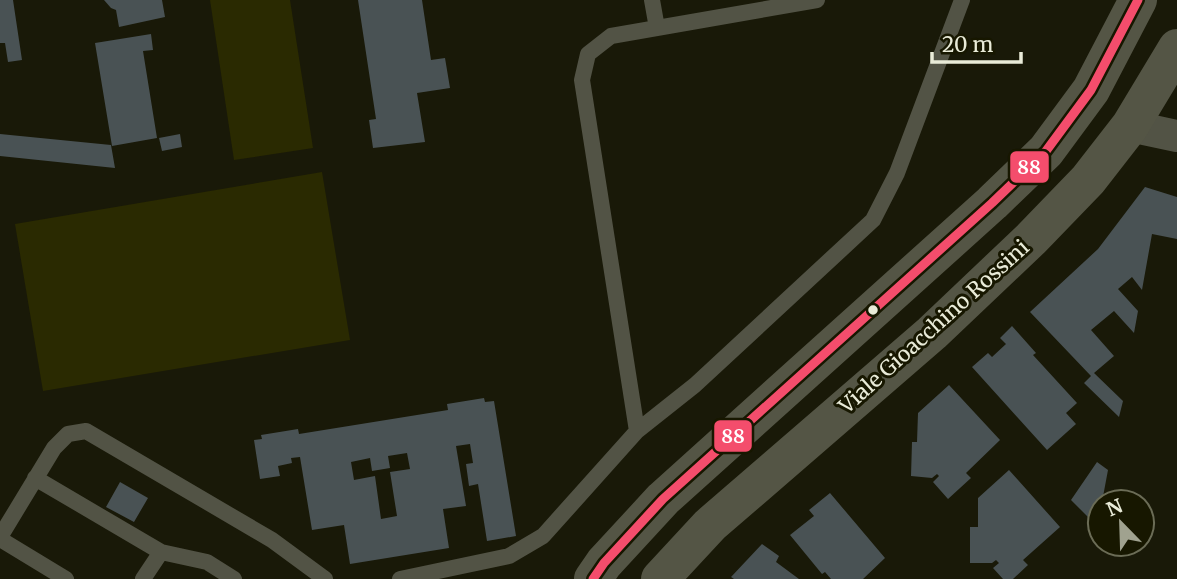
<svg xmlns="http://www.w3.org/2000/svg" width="1177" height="579" viewBox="0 0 1177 579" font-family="Merriweather,serif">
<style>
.green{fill:#2a2a01}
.building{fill:#495254;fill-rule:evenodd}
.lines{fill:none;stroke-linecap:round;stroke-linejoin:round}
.service{stroke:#525345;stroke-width:16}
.minor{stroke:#525345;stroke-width:32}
.primary{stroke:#545545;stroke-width:38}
.bus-1-casing{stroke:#171700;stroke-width:14}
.bus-1{stroke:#f44d6c;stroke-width:9}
.bus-dot{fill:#e9ebd8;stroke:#171700;stroke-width:2.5}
.labels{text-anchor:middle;stroke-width:6;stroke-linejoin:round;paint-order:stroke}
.street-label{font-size:21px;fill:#e9ebd8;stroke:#171700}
.line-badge{stroke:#171700;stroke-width:2.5}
.badge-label{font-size:19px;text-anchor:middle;font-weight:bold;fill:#fff}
</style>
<rect width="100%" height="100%" fill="#191908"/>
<path class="green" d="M210 0H290L313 148 234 160Z
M322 172 350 340 43 391 15 224Z"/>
<path class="building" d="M0 0H13L22 60 8 62 5 43H0Z
M104 0H162L165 17 119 27 116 10 111 8Z
M358 0H422L431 60 445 58 450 88 417 93 425 142 373 148 369 120 376 119Z
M151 34 153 50 143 51 157 138 112 146 95 43Z
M0 134 111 145 115 168 0 156Z
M180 134 182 147 162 151 159 138Z
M1145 187 1177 197V239L1152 234 1142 290 1132 277 1118 289 1138 311 1134 333 1114 311 1091 330 1114 356 1094 373 1123 401 1119 417 1084 383 1091 376 1030 312 1098 249Z
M1012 326 1036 353 1033 355 1077 403 1066 413 1076 424 1047 450 972 367 988 353 992 357 1006 344 1000 338Z
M949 385 1000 440 966 473 971 478 948 499 933 482 939 476 937 474 932 478 911 476 912 442H917L918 413Z
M484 398 485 402 494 401 516 536 487 541 478 484 469 486 466 464 473 463 470 444 456 446 466 506 443 509 449 548 350 564 344 525 312 530 300 457 291 458 292 463 278 466 280 476 260 479 254 440 262 439 261 435 298 429 299 434 448 410 447 404ZM407 453 410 469 390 472 397 516 381 519 375 476 354 480 351 462 370 458 372 471 390 468 388 456Z
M1097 462 1108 470 1102 502H1100L1098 527 1071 500Z
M1009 470 1060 527 1023 560 1028 565 1013 579H1003L993 568 999 563 996 560 992 563H970V527H978V498Z
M120 482 148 498 134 522 106 507Z
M830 493 885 558 863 579H831L825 572 822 574 790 535 814 516 809 510Z
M762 544 779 556 776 562 799 579H734L731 577Z"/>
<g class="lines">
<path class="service" d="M652 0 657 28
M637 431 582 80 588 54 611 36 817 0
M35 478 161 552 207 562 234 579
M0 537 54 448 68 434 86 431 272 540 325 579
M0 539 66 579
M143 579 161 552
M400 579 509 556 543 536 637 431 695 385 873 220 897 173 962 0"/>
<path class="minor" d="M1130 126 1177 136"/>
<path class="primary" d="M593 579 604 563 663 499 992 203 1046 151 1091 90 1138 0
M660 579 710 525 932 333 1031 239 1088 180 1130 126 1177 48"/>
<g class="bus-1-casing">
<path id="bus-1" d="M593 579 604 563 663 499 992 203 1046 151 1091 90 1138 0"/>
</g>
<use href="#bus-1" class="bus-1"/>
</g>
<circle class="bus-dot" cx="873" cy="310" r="6"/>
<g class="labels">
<g class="street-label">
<text transform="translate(934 327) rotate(-42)" y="7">Viale Gioacchino Rossini</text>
</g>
</g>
<g class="line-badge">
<rect x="1009" y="150" width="41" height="34" rx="7" fill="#f44d6c"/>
<rect x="713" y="419" width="40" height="34" rx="7" fill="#f44d6c"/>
</g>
<g class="badge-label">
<text x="1029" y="174">88</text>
<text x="733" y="443">88</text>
</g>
<g transform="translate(1121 523) rotate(337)"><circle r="33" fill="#171700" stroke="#6b6c56" stroke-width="2"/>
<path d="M0-5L12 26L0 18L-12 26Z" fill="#a0a28f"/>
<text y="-10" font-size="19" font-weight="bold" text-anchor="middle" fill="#e9ebd8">N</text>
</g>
<path d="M932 52v10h89v-10" fill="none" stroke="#e9ebd8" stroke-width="3.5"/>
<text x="942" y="52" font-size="21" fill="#e9ebd8" stroke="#171700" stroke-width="5" paint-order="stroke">20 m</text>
</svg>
